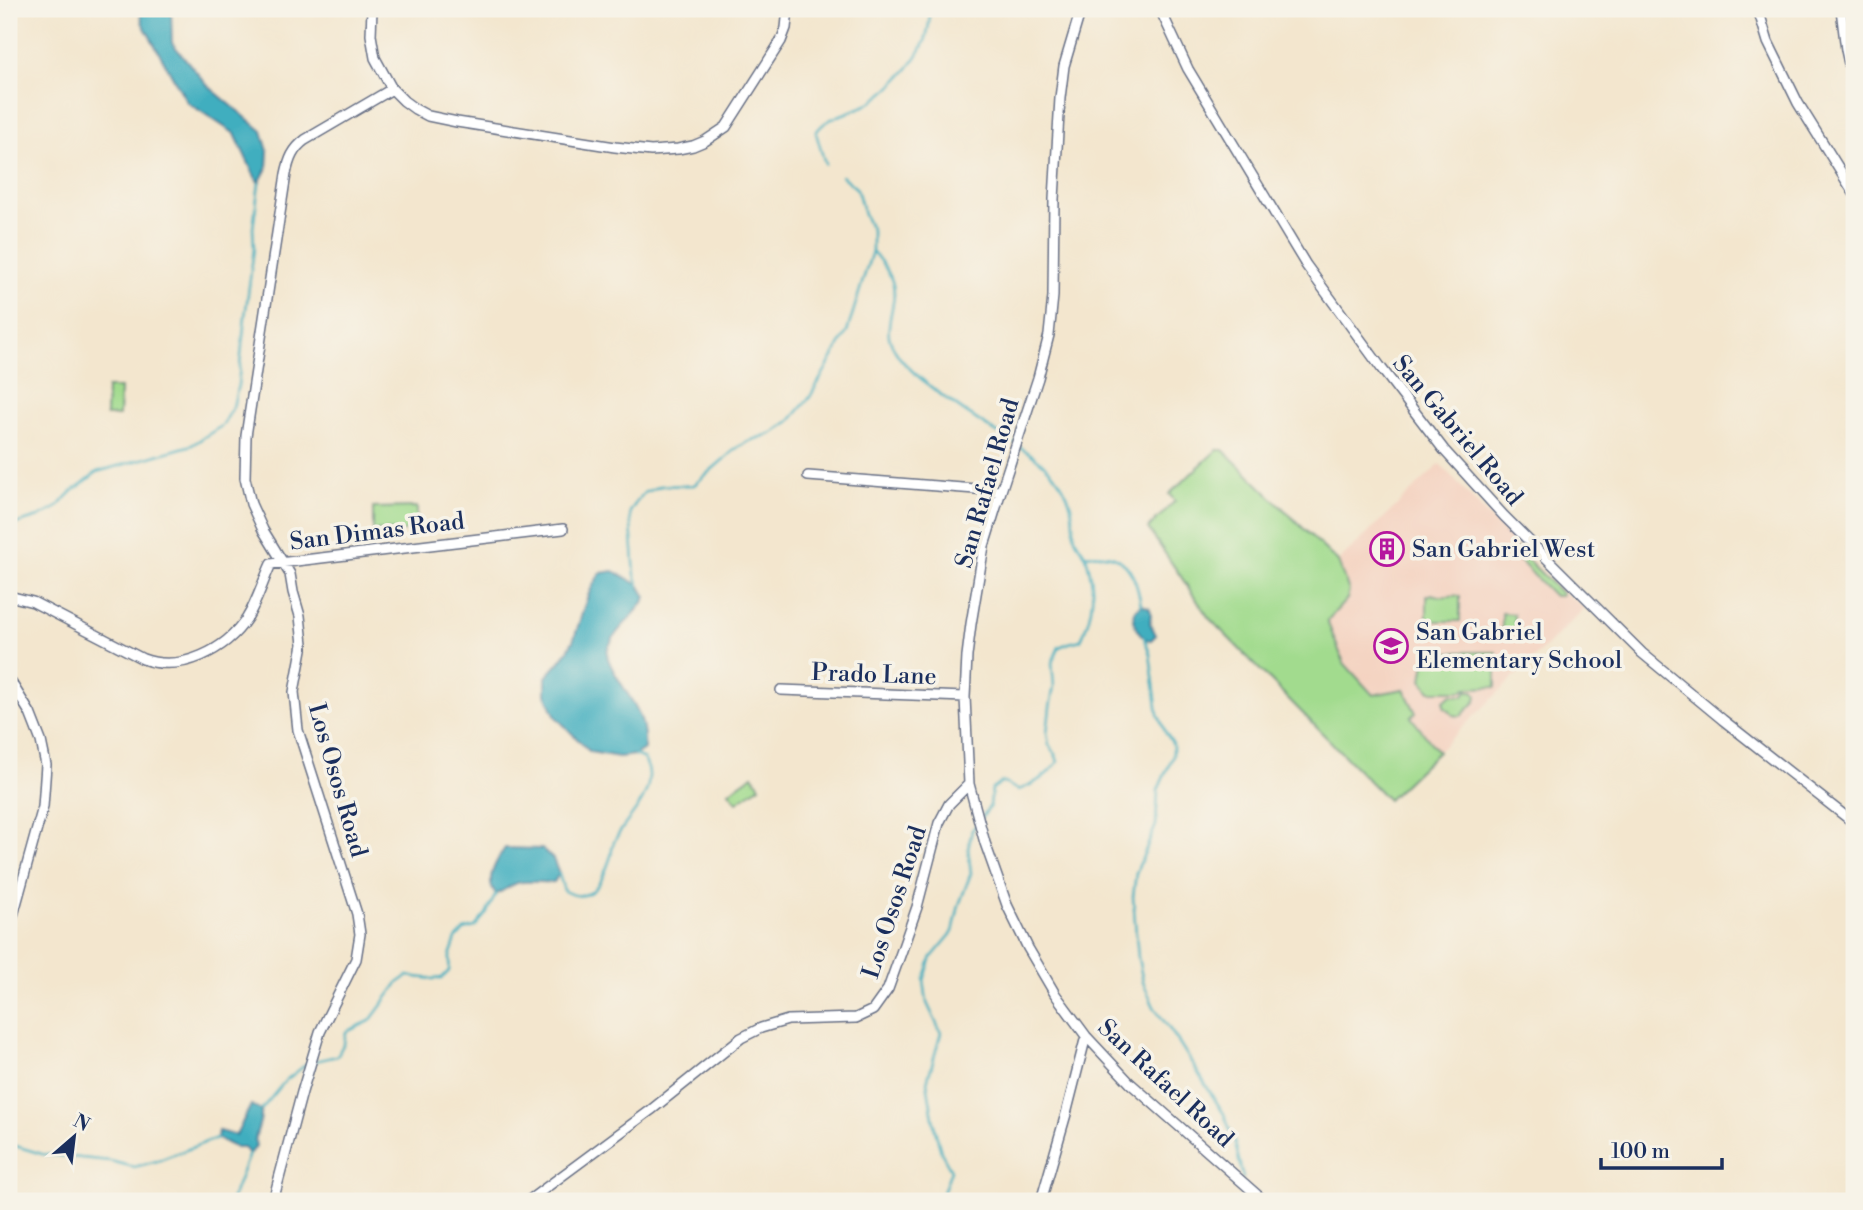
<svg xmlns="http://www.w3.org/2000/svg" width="1863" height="1210" viewBox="0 0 1863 1210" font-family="'Libre Bodoni',serif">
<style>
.built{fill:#f4d3c1}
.green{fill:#a2db8e;stroke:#5e8576;stroke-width:2}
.water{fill:#41aebf;stroke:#2e6e8e;stroke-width:2}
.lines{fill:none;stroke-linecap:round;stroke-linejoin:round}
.stream{stroke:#41aebf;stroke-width:2.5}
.minor-casing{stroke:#676f85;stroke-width:12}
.minor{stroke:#fff;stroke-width:9}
.labels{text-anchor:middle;stroke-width:7;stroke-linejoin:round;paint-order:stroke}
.street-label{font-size:24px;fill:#1b2f5e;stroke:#f7f3e8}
.poi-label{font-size:24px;fill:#1b2f5e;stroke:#f7f3e8;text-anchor:start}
</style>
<rect width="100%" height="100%" fill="#f7f3e8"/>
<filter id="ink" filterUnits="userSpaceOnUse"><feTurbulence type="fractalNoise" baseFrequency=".0143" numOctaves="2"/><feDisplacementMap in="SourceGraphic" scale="14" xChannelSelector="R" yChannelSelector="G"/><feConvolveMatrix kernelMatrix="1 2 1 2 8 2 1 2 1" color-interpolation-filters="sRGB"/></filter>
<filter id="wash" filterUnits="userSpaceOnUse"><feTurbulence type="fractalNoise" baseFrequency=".00686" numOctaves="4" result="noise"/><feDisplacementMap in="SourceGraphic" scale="28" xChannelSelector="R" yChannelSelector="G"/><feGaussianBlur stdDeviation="1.57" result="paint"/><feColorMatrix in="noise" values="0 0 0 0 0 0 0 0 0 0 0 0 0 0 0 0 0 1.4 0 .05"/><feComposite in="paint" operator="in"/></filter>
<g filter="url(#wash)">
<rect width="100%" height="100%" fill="#f3e6ce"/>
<path class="built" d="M1217 450H1223L1338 562 1440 464 1491 519 1562 591 1585 608 1388 800 1209 618 1148 528 1175 501 1169 494Z"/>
<path class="green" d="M107 388H120L119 416H106Z
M1217 450H1223L1338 562 1349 591 1347 599 1327 621 1344 663 1373 695 1404 689 1416 713 1411 717 1438 752 1388 800 1209 618 1148 528 1175 501 1169 494Z
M417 507V531H373V508Z
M1516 548 1562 594 1561 596H1554L1515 556 1514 552Z
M1432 594C1442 599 1451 594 1460 596V621H1427V596Z
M1502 613 1514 614V623L1519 627 1507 639 1504 638 1502 636Z
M1442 652H1496V687L1466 688 1463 691H1430L1422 680 1425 662 1441 661Z
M1467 691H1473L1477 695 1476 701 1461 716 1453 715 1444 706V701L1451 695 1463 696Z
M753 775 760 786 737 802 729 792Z"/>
<path class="water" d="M139 9H171L172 43 207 85 262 131 268 151 267 168 259 183 254 175 235 134 187 102 143 24Z
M614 571 639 585 646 597C637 616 618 625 610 644 608 647 607 651 607 654 608 667 632 698 638 712 643 723 645 736 644 749L635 755 619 757 590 752 556 717 546 694V677C556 666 567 655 573 641 582 618 585 593 601 573Z
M1141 605 1149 607 1151 612 1150 623 1156 635 1150 641C1137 634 1132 624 1135 610Z
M505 848 542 849 553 859 559 874 554 882C543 883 527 880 517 883 509 886 504 891 496 894 493 890 491 887 491 882 490 872 499 856 505 848Z
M251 1105 261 1110C263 1124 252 1135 256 1147L249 1154 244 1147H234L217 1138 218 1131 236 1135Z"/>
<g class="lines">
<path class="stream" d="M825 164 816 133C824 118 846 114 862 107 886 96 915 65 925 41 929 31 929 19 931 9
M872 251C882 263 894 276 894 293 894 307 887 321 889 336 890 344 899 358 905 364 935 394 977 421 1014 443
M9 526 39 517 56 508 73 491 97 472 192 445 223 425 233 407 238 385 245 317 254 248 253 228 259 183
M1085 554C1094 555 1106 554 1114 557 1133 565 1138 588 1141 605
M639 585 635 575 630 512 637 501 644 493 660 486 694 485 738 447 752 440 773 433 790 421 810 397 847 332 872 251V230L864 215 857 189 842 176
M1144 637 1150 654 1158 714 1166 733 1173 744V756L1158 790 1156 825 1136 873 1133 897 1138 958 1143 982 1154 1007 1178 1041 1224 1114 1235 1143 1243 1178
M981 819 990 806 992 789 1002 782 1018 790C1033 785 1048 775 1058 762L1055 753 1049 745 1047 733 1050 707 1054 686 1052 663 1059 647 1069 643 1081 640C1094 611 1096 588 1086 557 1084 550 1078 546 1075 538 1073 529 1073 521 1072 512 1068 483 1043 461 1020 447
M559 874 564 891C593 906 603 880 611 856 612 851 612 845 615 840 626 819 650 801 649 774 649 769 646 763 644 759L635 755
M315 1061 337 1056 344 1043 346 1032 370 1021 398 983 408 976 433 979 442 978 449 971 450 956 456 939 464 930 475 927 486 914 496 894
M261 1110 286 1080 308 1063
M9 1144 42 1154 110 1161 134 1167 157 1161 217 1138
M1245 1188 1250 1201
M231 1201 249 1154
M940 1201 951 1170 941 1152 935 1130 927 1082 941 1033 927 1003 924 980 932 957 953 932 959 905 971 873 968 849 972 830 977 824"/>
</g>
</g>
<g filter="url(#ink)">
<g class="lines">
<g class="minor-casing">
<path id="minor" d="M372 9 371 35 375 58 392 89 404 101 415 109 428 116 457 122 615 147 651 151 678 149 693 146 705 141 726 127 781 41 786 28 788 9
M1081 9 1064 66 1060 98 1054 199 1053 296 1049 335 1038 378 1001 491 984 546 971 624 967 656 965 697 969 784 985 843 1007 905 1028 948 1055 994 1086 1036 1130 1083 1264 1201
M1160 9 1188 69 1306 265 1382 369 1444 450 1504 516 1642 653 1723 720 1854 823
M1758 9 1768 42 1798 103 1854 193
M1841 9 1846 50 1854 86
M808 476 1001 491
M9 596 33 602 143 659C181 673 226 650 247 618 257 602 263 581 271 564L563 529
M9 679 30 713 41 741 46 765 43 807 9 930
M781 690 965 697
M273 1201 302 1092 320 1032 356 959 360 934 357 914 298 730 294 692 303 644 300 616 293 592 290 574 263 530 251 504 245 478 246 436 286 174C289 159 293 149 305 140L392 89
M528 1201 651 1110 741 1038 761 1028 788 1020 856 1018 873 1010 888 989 902 950 917 907 939 823 949 804 969 784
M1041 1201 1066 1114 1086 1036"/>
</g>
<use href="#minor" class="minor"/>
</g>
</g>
<defs>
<g id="building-ring" transform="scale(1.75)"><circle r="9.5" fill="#f7f3e8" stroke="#b5179e" stroke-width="1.5"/><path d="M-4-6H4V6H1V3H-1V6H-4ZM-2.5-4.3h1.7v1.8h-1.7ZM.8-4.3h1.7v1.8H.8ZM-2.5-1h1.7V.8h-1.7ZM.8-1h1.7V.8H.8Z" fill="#b5179e"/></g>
<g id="school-ring" transform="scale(1.75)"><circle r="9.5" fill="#f7f3e8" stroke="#b5179e" stroke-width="1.5"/><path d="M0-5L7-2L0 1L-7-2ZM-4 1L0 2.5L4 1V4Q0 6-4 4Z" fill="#b5179e"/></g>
</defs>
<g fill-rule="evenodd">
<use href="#building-ring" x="1387" y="549"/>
<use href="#school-ring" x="1391" y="646"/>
</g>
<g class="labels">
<g class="street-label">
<text transform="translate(1458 430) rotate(50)" y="8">San Gabriel Road</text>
<text transform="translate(987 483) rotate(-74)" y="8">San Rafael Road</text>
<text transform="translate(377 531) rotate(-7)" y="8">San Dimas Road</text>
<text transform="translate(874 674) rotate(2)" y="8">Prado Lane</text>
<text transform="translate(338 780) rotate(74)" y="8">Los Osos Road</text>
<text transform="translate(894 902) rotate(-72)" y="8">Los Osos Road</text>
<text transform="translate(1166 1083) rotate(43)" y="8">San Rafael Road</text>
</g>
<g class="poi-label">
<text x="1412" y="557">San Gabriel West</text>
<text x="1416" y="640">San Gabriel<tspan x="1416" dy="28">Elementary School</tspan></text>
</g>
</g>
<rect width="1863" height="1210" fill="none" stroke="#f7f3e8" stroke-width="35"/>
<g transform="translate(74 1137) rotate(28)" stroke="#f7f3e8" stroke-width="5" paint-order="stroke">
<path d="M0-5L12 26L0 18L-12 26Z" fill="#1b2f5e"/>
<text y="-10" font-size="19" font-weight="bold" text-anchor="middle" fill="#1b2f5e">N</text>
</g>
<path d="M1601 1158v10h121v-10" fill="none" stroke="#1b2f5e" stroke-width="3.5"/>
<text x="1611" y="1158" font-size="21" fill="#1b2f5e" stroke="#f7f3e8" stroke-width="5" paint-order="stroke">100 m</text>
</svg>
